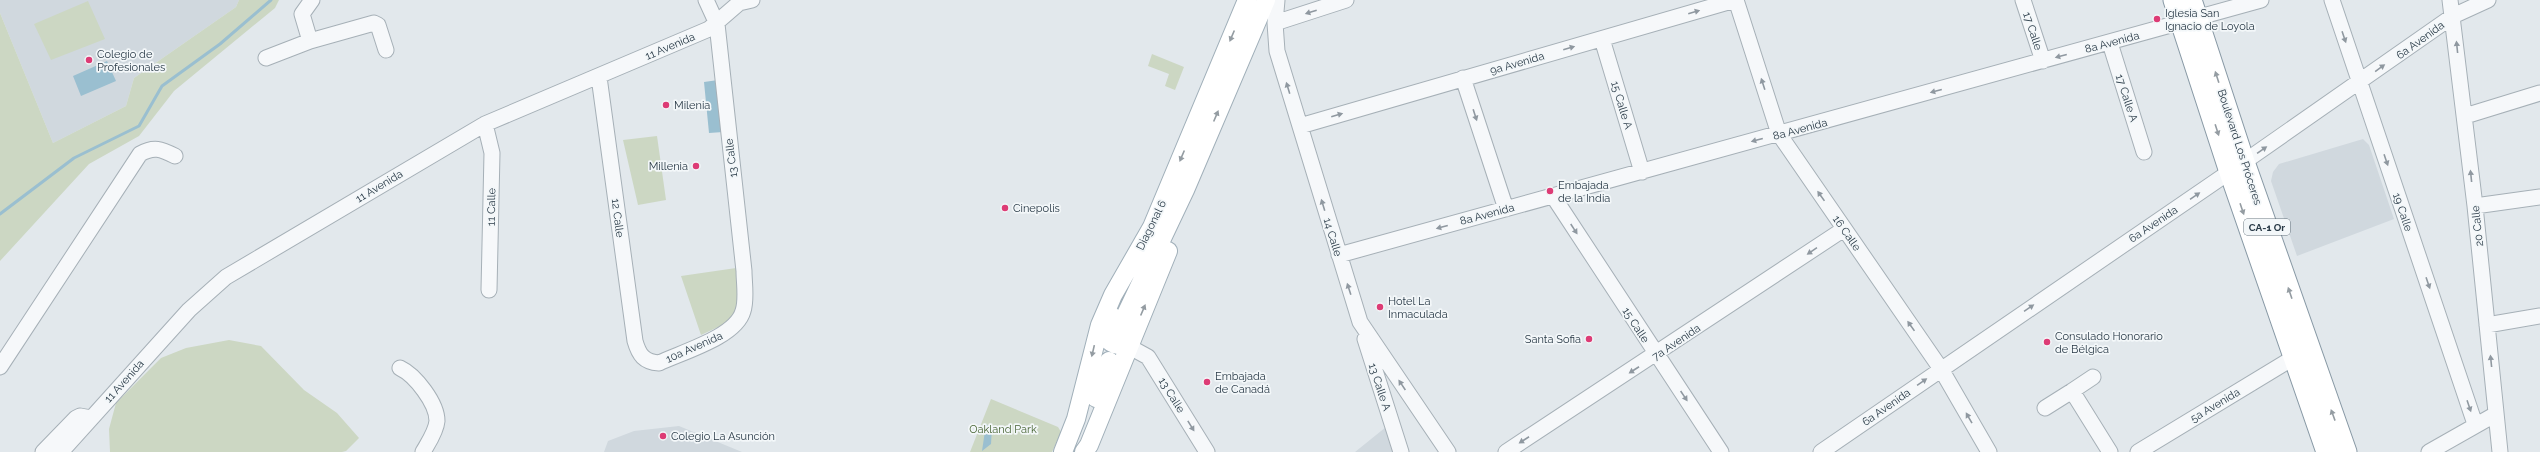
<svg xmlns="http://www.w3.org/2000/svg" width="2540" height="452" viewBox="0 0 2540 452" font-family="Raleway,sans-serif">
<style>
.built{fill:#d0d8de}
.green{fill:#ccd7c3}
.water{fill:#9abfd0}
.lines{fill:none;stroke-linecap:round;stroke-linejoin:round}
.stream{stroke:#9abfd0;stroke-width:3}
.minor-casing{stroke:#a6b0b7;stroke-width:17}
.major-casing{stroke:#a0afb9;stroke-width:20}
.highway-casing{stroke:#8899a5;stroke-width:23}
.minor{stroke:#f6f8fa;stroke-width:15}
.major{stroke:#fff;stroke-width:18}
.highway{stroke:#fff;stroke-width:21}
.oneway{fill:#8f98a0}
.oneway2{fill:#949ca2}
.poi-dot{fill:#dd3b75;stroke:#f3f7f9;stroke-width:1.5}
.labels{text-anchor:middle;stroke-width:3.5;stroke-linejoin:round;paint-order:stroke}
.shield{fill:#f3f7f9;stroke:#65727c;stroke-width:1}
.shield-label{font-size:10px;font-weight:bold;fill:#283946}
.poi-label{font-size:11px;fill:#283946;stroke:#f3f7f9;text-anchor:start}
.street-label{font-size:11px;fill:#283946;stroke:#f3f7f9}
.park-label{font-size:11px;fill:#476434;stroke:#f3f7f9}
</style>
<rect width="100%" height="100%" fill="#e2e8ec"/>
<path class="built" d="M0 0H239L236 7 134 78 126 106 53 143 0 13Z
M2363 139 2369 145 2394 219 2297 256 2271 181 2273 172 2279 164Z
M679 426 742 452H604L608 441 634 431Z
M1386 427 1394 452H1355Z"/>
<path class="green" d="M239 0H279L275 8 174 91 139 136 89 164 0 261V13L53 143 126 106 134 78 236 7Z
M88 1 105 39 51 60 34 24Z
M1152 54 1184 67 1175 90 1165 86 1169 74 1148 66Z
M657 136 666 200 638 205 623 140Z
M743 267V308L731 321 701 335 681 276Z
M229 340 261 346 304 390 337 413 359 438 346 451 342 452H110L109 429 116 403 161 358 186 348Z
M991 399 1058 427 1061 432 1052 452H970Z"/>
<path class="water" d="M107 61 116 81 81 96 73 76Z
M718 80 723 132 709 133 704 82Z
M986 424 992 428 991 444 982 451Z"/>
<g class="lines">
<path class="stream" d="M0 214 74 158 139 126 162 86 220 44 271 0"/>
<g class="minor-casing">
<path id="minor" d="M312 0 302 14 310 41 374 23 378 25 386 50
M1277 0 1275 23 1277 51 1360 322 1448 452
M1736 0 1779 134 1941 369 1989 452
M2023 0 2043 61
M2332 0 2475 424
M2450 0 2475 206 2500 452
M1275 23 1346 0
M1602 39 1642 172
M2110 43 2144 152
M266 58 310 41
M599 77 635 341C639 355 644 362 659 363 682 352 736 337 743 311 747 299 744 283 744 271L717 24 706 0
M1463 78 1506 209
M2465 116 2540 93
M485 124 492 153 489 290
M1300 126 1735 0
M1553 196 1721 452
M2475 206 2540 197
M1339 255 2261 0
M2487 325 2540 316
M1365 339 1401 452
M1128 346 1148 357 1207 452
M0 367 140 154C154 146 161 149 175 156
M400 368C415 375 437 403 437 421 436 432 428 443 423 452
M2072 391 2093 377
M2045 408 2072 391 2110 452
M43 452 76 418 80 416 91 418
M61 452 189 310 226 277 485 124 709 29 739 3 752 0
M1506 452 1844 229
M1821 452 2244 162 2453 16 2488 0
M2138 452 2293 358
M2429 452 2496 414"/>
</g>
<g class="major-casing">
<path id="major" d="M1113 317C1104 336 1104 346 1128 346
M1119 329 1185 190 1266 0
M1096 398 1109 361
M1063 452 1076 419 1100 325 1113 295 1152 227 1247 0
M1084 452 1089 445 1168 251"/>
</g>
<g class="highway-casing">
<path id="highway" d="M2174 0 2230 172 2327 452
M2191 0 2244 162 2346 452"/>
</g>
<use href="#minor" class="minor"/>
<use href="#major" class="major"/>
<use href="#highway" class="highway"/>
</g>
<defs><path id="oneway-solid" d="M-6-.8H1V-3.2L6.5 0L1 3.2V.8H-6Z"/></defs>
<g class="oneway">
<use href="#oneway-solid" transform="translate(1311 12) rotate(162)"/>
<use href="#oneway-solid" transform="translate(1694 12) rotate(-16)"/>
<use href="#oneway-solid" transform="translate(2344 37) rotate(71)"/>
<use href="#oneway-solid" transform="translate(2457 47) rotate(-96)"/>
<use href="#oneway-solid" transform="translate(1569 48) rotate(-16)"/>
<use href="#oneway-solid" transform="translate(2061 56) rotate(165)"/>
<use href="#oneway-solid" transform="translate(2380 68) rotate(-36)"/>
<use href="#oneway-solid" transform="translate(1763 84) rotate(-108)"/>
<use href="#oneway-solid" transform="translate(1288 88) rotate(-107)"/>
<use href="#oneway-solid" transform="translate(1936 91) rotate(165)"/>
<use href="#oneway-solid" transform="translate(1337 115) rotate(-16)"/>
<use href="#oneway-solid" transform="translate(1475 115) rotate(72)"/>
<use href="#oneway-solid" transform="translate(1757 140) rotate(165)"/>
<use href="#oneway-solid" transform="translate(2262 150) rotate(-35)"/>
<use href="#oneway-solid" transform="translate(2386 160) rotate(71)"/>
<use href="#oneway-solid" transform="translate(2471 176) rotate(-96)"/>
<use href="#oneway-solid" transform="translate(1821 196) rotate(-125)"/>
<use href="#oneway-solid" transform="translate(2195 196) rotate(-34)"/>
<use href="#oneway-solid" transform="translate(1323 205) rotate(-107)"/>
<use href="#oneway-solid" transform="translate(1442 227) rotate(165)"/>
<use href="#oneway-solid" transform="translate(1574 229) rotate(57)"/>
<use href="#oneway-solid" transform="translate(1812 251) rotate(146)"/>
<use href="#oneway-solid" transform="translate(2428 283) rotate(71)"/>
<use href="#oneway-solid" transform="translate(1349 289) rotate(-108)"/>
<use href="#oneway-solid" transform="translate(2029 308) rotate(-34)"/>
<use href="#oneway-solid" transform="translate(1911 326) rotate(-125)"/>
<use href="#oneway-solid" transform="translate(2491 361) rotate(-96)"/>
<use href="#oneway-solid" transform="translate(1634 370) rotate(147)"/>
<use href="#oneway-solid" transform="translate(1922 382) rotate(-35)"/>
<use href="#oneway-solid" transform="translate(1402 385) rotate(-124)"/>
<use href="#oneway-solid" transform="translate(1684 396) rotate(56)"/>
<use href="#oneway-solid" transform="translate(2469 406) rotate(71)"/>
<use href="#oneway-solid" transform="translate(1969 418) rotate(-120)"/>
<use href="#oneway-solid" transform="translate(1191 426) rotate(58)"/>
<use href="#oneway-solid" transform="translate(1524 440) rotate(147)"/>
</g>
<g class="oneway2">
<use href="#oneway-solid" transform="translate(1232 36) rotate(113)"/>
<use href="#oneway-solid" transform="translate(2217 77) rotate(-108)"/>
<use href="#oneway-solid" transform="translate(1216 116) rotate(-67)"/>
<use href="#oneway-solid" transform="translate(2217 130) rotate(72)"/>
<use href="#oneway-solid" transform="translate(1182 156) rotate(113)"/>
<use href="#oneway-solid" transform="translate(2242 209) rotate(71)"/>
<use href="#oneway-solid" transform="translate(2290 293) rotate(-109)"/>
<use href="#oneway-solid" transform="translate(1143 310) rotate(-67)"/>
<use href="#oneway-solid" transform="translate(1093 351) rotate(103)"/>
<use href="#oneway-solid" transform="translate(2333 415) rotate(-110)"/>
</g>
<g class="poi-dot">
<circle cx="2157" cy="19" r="4"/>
<circle cx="89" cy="60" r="4"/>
<circle cx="666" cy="105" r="4"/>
<circle cx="696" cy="166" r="4"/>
<circle cx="1550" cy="191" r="4"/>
<circle cx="1005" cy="208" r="4"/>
<circle cx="1380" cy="307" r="4"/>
<circle cx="1589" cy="339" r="4"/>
<circle cx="2047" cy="342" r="4"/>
<circle cx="1207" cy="382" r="4"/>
<circle cx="663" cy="436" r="4"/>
</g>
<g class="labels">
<rect class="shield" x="2244" y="219" width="46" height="16" rx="3"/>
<g class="shield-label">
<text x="2267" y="231">CA-1 Or</text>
</g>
<g class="poi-label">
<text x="2165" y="17">Iglesia San<tspan x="2165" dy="13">Ignacio de Loyola</tspan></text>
<text x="97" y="58">Colegio de<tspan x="97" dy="13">Profesionales</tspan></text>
<text x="674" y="109">Milenia</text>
<text x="688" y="170" text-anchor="end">Millenia</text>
<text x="1558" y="189">Embajada<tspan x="1558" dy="13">de la India</tspan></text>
<text x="1013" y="212">Cinepolis</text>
<text x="1388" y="305">Hotel La<tspan x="1388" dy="13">Inmaculada</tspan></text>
<text x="2055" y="340">Consulado Honorario<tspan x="2055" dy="13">de Bélgica</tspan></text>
<text x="1581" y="343" text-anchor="end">Santa Sofia</text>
<text x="1215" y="380">Embajada<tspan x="1215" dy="13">de Canadá</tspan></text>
<text x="671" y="440">Colegio La Asunción</text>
</g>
<g class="street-label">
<text transform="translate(2033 31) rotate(72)" y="4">17 Calle</text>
<text transform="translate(2420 40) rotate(-36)" y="4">6a Avenida</text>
<text transform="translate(2112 42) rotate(-15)" y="4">8a Avenida</text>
<text transform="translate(670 46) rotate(-23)" y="4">11 Avenida</text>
<text transform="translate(1517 63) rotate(-16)" y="4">9a Avenida</text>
<text transform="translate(2127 98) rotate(72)" y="4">17 Calle A</text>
<text transform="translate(1622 105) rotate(73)" y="4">15 Calle A</text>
<text transform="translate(1800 129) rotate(-15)" y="4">8a Avenida</text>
<text transform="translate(2240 147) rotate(72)" y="4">Boulevard Los Próceres</text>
<text transform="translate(731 158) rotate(-97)" y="4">13 Calle</text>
<text transform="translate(379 186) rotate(-31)" y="4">11 Avenida</text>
<text transform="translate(491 207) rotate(-89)" y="4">11 Calle</text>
<text transform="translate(2403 212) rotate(71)" y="4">19 Calle</text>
<text transform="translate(1487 214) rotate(-15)" y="4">8a Avenida</text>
<text transform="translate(618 218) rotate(83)" y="4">12 Calle</text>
<text transform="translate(2153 224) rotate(-34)" y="4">6a Avenida</text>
<text transform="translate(1151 225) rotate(-64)" y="4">Diagonal 6</text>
<text transform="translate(2477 226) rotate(-96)" y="4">20 Calle</text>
<text transform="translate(1847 233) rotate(55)" y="4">16 Calle</text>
<text transform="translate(1333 237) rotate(73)" y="4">14 Calle</text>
<text transform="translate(1636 325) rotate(57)" y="4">15 Calle</text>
<text transform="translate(1676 342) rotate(-34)" y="4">7a Avenida</text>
<text transform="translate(694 347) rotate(-24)" y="4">10a Avenida</text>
<text transform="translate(124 381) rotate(-48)" y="4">11 Avenida</text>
<text transform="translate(1380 387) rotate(72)" y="4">13 Calle A</text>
<text transform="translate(1172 395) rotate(58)" y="4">13 Calle</text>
<text transform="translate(2215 405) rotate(-31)" y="4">5a Avenida</text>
<text transform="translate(1886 407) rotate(-35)" y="4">6a Avenida</text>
</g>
<g class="park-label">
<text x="1003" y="433">Oakland Park</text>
</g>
</g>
</svg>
